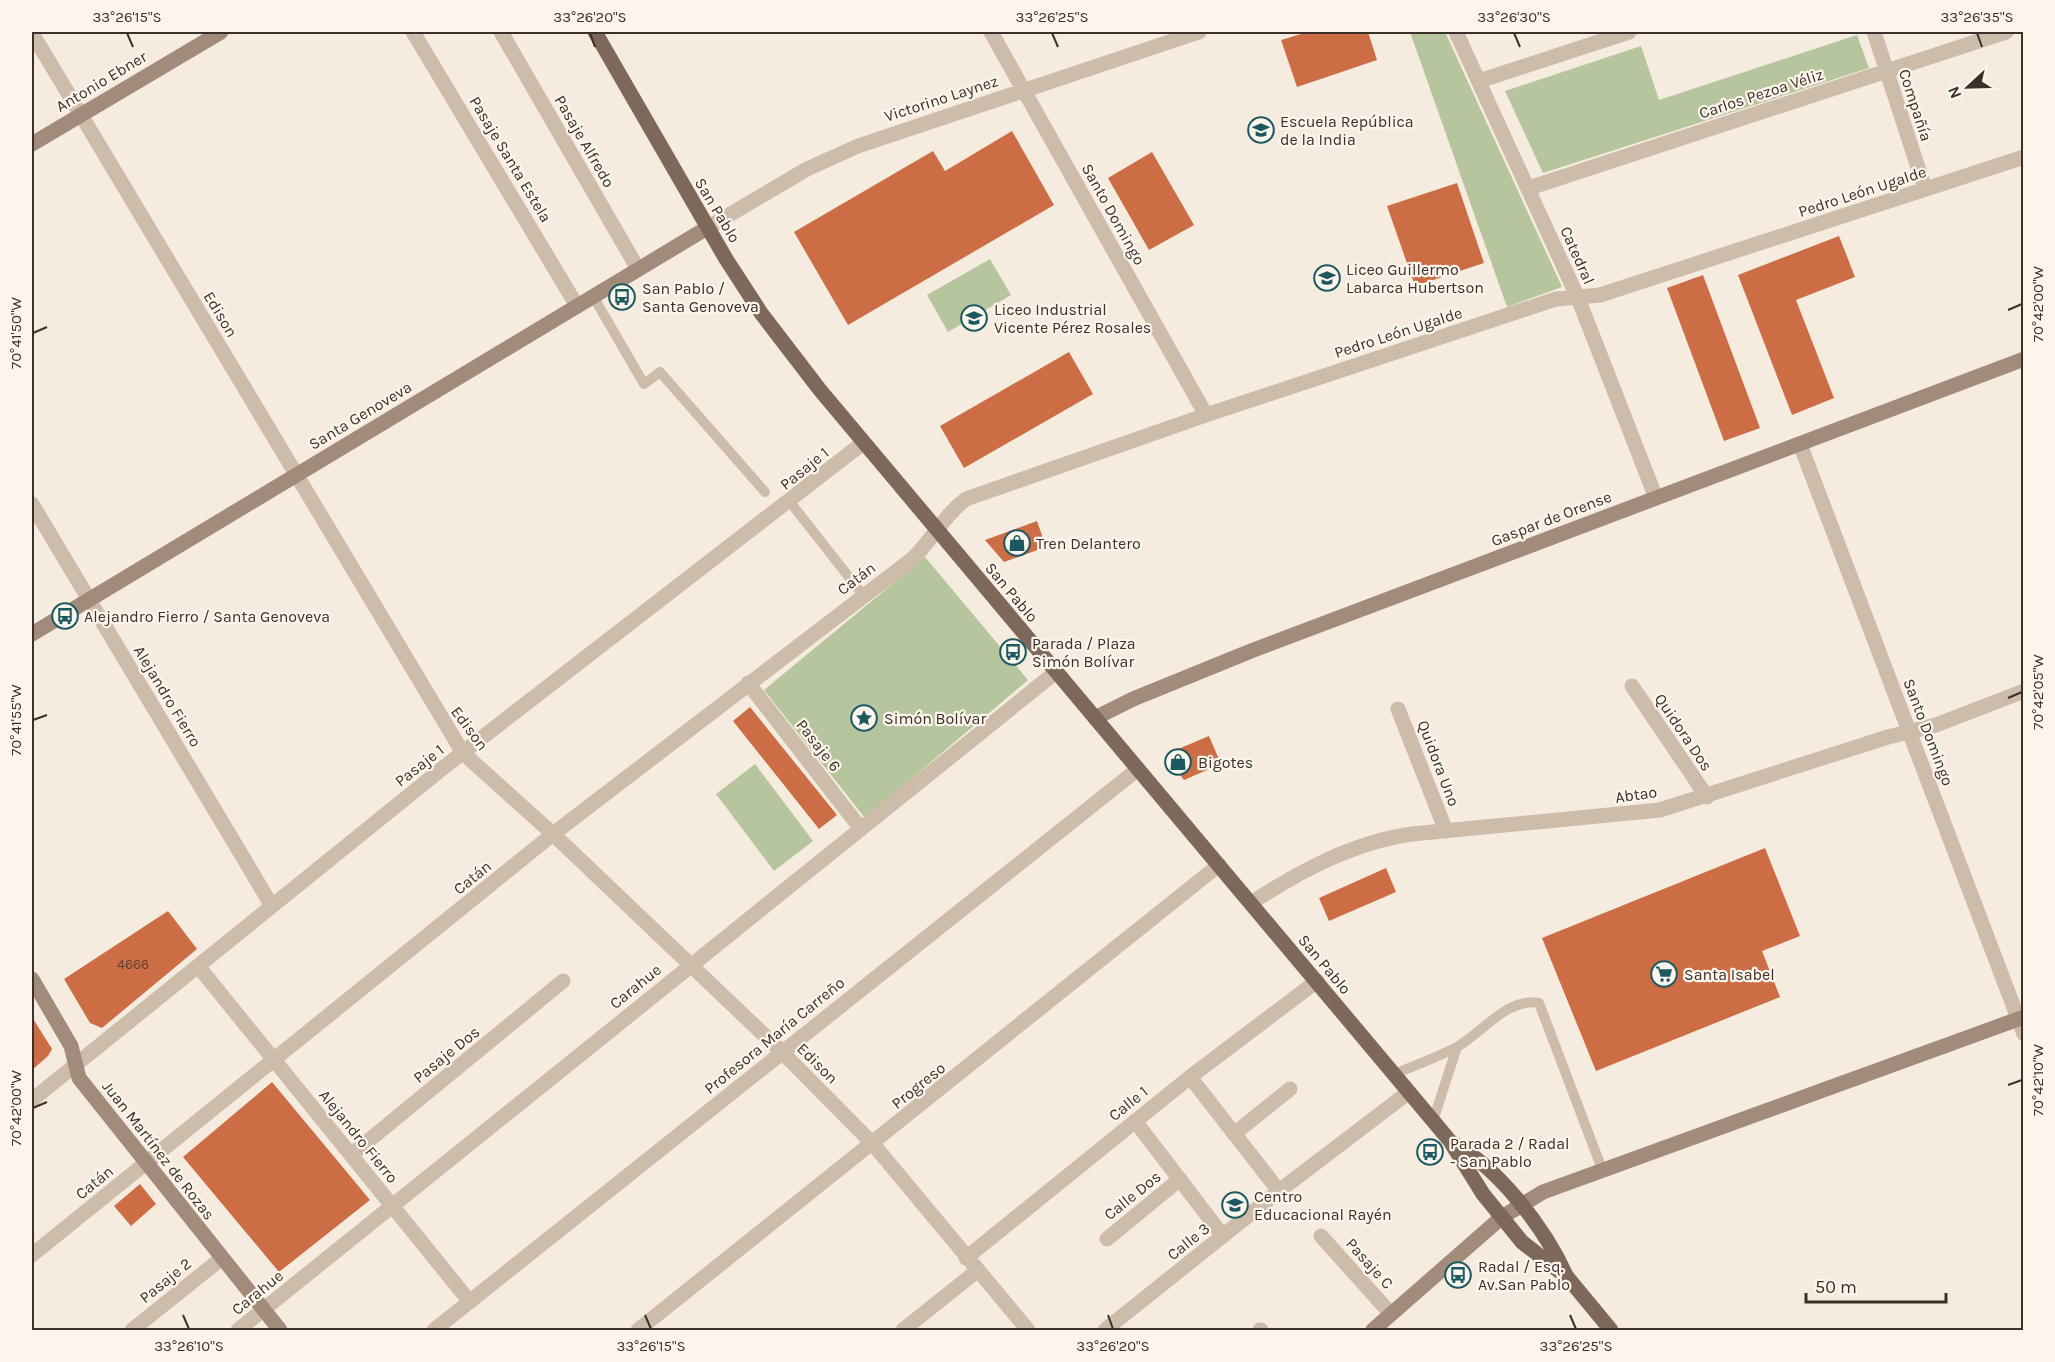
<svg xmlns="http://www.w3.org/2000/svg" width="2055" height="1362" viewBox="0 0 2055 1362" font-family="Karla,sans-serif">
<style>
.green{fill:#b6c59e}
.building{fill:#cd6d45}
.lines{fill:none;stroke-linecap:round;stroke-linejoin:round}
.lane{stroke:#cebcaa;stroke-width:10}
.street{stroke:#cebcaa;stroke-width:15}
.secondary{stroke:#a28b7b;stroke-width:15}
.primary{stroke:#7e685a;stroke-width:15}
.ticks{fill:none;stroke:#3b302a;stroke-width:2}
.labels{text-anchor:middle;stroke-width:4.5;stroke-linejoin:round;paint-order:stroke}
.number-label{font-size:14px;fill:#603f31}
.street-label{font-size:16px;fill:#3b302a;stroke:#fbf5ec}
.poi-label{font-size:16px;fill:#3b302a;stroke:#fbf5ec;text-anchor:start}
.neatline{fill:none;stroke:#3b302a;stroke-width:2}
.ticks-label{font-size:15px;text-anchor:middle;fill:#3b302a}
</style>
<rect width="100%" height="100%" fill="#f5ecdf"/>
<path class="green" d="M1410 32H1445L1562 287 1507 307Z
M1857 35 1869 68 1543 173 1505 91 1641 46 1659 100Z
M990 259 1011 295 948 332 927 295Z
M925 557 1028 680 865 818 764 690Z
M755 764 813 841 774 871 716 794Z"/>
<path class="building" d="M1308 32H1368L1377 60 1297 87 1281 40Z
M1012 131 1054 205 848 325 794 232 933 151 945 171Z
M1152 152 1194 225 1149 250 1108 178Z
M1457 183 1484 263 1415 286 1387 206Z
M1839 236 1855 277 1796 300 1834 398 1792 415 1738 275Z
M1703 275 1760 428 1724 441 1667 288Z
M1069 352 1093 394 964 468 940 426Z
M1037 521 1046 547 1004 562 985 540Z
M750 707 837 815 819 829 733 721Z
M1209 736 1221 764 1184 780 1168 759 1171 752Z
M1765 848 1800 936 1762 951 1780 997 1596 1071 1542 938Z
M1386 868 1396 892 1329 921 1319 898Z
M168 911 197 949 102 1028 90 1023 64 979Z
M32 1017 52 1049 48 1056 32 1070Z
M272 1082 370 1200 279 1272 183 1157Z
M140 1184 156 1204 131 1226 114 1206Z"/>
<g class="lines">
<path class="lane" d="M593 296 644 384 660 372 765 492
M790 502 863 595
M1394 1074C1414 1066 1435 1058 1455 1048 1482 1034 1506 997 1539 1003L1602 1169
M1433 1121 1457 1047"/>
<path class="street" d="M413 32 577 306
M501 32 638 269
M991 32 1206 415
M1456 32 1578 298 1656 498
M1874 32 1925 189
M32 33 463 753 553 834 781 1051 873 1144 1028 1330
M1479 81 1629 32
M1529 188 2006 32
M707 228 807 169 858 146 1199 32
M1800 444 2024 1034
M32 504 272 906
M748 683 861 829
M1632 686 1707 797
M1398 709 1446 831
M1251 903C1300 871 1354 842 1412 834L1660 810 1888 737 1936 725 2024 691
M198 966 470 1302
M1190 1077 1279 1191
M32 1100 448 764 863 443
M1135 1121 1223 1236
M1234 1134 1290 1089
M351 1155 563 981
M1321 1236 1391 1314
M1107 1239 1180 1179
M32 1255 553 834 911 560C932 541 943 516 966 499L1206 415 1556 299 1600 295 2024 157
M966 1258 1190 1077 1317 981
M132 1330 222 1258
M238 1330 1056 672
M434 1330 1138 769
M638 1330 1219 865
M903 1330 977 1271
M1105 1330 1279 1191 1409 1092
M1260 1330H1261"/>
<path class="secondary" d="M32 144 221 32
M32 634 707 228
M1095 718 1133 699 1251 651 2024 359
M32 979 71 1046 79 1078 280 1330
M1373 1330 1502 1217 1543 1192 2024 1017"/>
<path class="primary" d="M595 32 726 259 761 313 820 390 1450 1141 1483 1194 1522 1242 1568 1278 1611 1330
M1451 1142C1498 1167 1544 1227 1566 1275"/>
</g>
<path class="ticks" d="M127 33 133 47M590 33 595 47M1052 33 1058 47M1514 33 1520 47M1977 33 1982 47M2008 310 2022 304M33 333 47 327M2008 698 2022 692M33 720 47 715M2008 1085 2022 1080M33 1108 47 1102M183 1315 189 1329M645 1315 651 1329M1108 1315 1113 1329M1570 1315 1576 1329"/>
<defs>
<g id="school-ring" transform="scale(1.35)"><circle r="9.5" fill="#fbf5ec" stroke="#1c5860" stroke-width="1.5"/><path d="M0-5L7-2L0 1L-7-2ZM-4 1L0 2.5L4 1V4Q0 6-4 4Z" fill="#1c5860"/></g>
<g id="bus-ring" transform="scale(1.35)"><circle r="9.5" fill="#fbf5ec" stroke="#1c5860" stroke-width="1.5"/><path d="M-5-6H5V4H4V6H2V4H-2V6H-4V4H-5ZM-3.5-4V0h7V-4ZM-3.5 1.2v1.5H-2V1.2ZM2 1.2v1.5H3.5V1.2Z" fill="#1c5860"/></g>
<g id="shop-ring" transform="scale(1.35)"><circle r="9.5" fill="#fbf5ec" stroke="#1c5860" stroke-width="1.5"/><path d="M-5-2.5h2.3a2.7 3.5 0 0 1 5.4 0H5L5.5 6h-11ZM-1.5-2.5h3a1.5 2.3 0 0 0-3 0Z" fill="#1c5860"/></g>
<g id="sight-ring" transform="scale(1.35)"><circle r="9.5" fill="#fbf5ec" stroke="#1c5860" stroke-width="1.5"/><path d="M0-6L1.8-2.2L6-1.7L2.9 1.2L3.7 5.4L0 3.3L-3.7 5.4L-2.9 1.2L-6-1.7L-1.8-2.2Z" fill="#1c5860"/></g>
<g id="supermarket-ring" transform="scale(1.35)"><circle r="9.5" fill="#fbf5ec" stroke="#1c5860" stroke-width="1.5"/><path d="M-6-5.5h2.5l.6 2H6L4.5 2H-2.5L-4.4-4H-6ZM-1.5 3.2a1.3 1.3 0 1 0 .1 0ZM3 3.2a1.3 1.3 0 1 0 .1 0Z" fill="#1c5860"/></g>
</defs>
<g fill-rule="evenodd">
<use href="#school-ring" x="1261" y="130"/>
<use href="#school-ring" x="1327" y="278"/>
<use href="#bus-ring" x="622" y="297"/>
<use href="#school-ring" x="974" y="318"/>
<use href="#shop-ring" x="1017" y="543"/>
<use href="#bus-ring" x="65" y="616"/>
<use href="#bus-ring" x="1013" y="652"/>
<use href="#sight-ring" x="864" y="718"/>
<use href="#shop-ring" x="1178" y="762"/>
<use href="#supermarket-ring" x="1664" y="974"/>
<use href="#bus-ring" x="1430" y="1152"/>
<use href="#school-ring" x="1235" y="1205"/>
<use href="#bus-ring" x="1458" y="1275"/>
</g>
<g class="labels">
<g class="number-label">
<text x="133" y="969">4666</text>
</g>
<g class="street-label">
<text transform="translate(101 81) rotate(-31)" y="6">Antonio Ebner</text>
<text transform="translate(1761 93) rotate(-18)" y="6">Carlos Pezoa Véliz</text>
<text transform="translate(941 98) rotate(-18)" y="6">Victorino Laynez</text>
<text transform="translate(1916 105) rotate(72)" y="6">Compañía</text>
<text transform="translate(585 141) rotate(60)" y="6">Pasaje Alfredo</text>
<text transform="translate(511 159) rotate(59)" y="6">Pasaje Santa Estela</text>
<text transform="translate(1862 191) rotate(-18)" y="6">Pedro León Ugalde</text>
<text transform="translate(718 210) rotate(59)" y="6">San Pablo</text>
<text transform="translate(1114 214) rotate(61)" y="6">Santo Domingo</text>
<text transform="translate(1578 255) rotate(66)" y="6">Catedral</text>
<text transform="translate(221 314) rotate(59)" y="6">Edison</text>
<text transform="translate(1398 332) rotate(-18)" y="6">Pedro León Ugalde</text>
<text transform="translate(360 415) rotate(-31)" y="6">Santa Genoveva</text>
<text transform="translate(804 468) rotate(-39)" y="6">Pasaje 1</text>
<text transform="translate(1551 518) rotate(-21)" y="6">Gaspar de Orense</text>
<text transform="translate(856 578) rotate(-37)" y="6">Catán</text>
<text transform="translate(1012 592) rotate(50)" y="6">San Pablo</text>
<text transform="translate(168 696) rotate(59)" y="6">Alejandro Fierro</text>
<text transform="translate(470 728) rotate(53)" y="6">Edison</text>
<text transform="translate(1684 732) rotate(56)" y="6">Quidora Dos</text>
<text transform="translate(1929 732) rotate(69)" y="6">Santo Domingo</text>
<text transform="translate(819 745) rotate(52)" y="6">Pasaje 6</text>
<text transform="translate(1439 763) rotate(69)" y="6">Quidora Uno</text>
<text transform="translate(419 765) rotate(-38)" y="6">Pasaje 1</text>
<text transform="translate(1636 794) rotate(-8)" y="6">Abtao</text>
<text transform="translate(472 877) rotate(-39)" y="6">Catán</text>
<text transform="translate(1325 964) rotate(50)" y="6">San Pablo</text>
<text transform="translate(635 986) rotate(-39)" y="6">Carahue</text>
<text transform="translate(774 1035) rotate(-39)" y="6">Profesora María Carreño</text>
<text transform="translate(446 1054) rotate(-39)" y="6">Pasaje Dos</text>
<text transform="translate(818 1063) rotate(45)" y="6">Edison</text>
<text transform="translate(918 1085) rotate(-39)" y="6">Progreso</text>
<text transform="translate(1128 1103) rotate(-39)" y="6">Calle 1</text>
<text transform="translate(359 1136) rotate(51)" y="6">Alejandro Fierro</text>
<text transform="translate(159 1150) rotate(52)" y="6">Juan Martínez de Rozas</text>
<text transform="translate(94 1182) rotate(-39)" y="6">Catán</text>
<text transform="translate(1132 1195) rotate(-39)" y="6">Calle Dos</text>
<text transform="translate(1188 1241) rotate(-39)" y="6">Calle 3</text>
<text transform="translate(1370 1263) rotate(48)" y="6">Pasaje C</text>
<text transform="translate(165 1280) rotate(-39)" y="6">Pasaje 2</text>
<text transform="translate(257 1292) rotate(-39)" y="6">Carahue</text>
</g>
<g class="poi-label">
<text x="1280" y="127">Escuela República<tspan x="1280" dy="18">de la India</tspan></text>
<text x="1346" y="275">Liceo Guillermo<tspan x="1346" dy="18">Labarca Hubertson</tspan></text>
<text x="642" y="294">San Pablo /<tspan x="642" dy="18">Santa Genoveva</tspan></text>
<text x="994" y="315">Liceo Industrial<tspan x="994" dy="18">Vicente Pérez Rosales</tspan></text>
<text x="1036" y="549">Tren Delantero</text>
<text x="84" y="622">Alejandro Fierro / Santa Genoveva</text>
<text x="1032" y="649">Parada / Plaza<tspan x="1032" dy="18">Simón Bolívar</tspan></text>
<text x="884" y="724">Simón Bolívar</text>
<text x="1198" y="768">Bigotes</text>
<text x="1684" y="980">Santa Isabel</text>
<text x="1450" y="1149">Parada 2 / Radal<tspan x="1450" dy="18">- San Pablo</tspan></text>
<text x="1254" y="1202">Centro<tspan x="1254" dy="18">Educacional Rayén</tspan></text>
<text x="1478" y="1272">Radal / Esq.<tspan x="1478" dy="18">Av.San Pablo</tspan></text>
</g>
</g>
<rect width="2055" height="1362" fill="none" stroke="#fbf5ec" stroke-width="66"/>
<g transform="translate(1968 87) rotate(248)" stroke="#fbf5ec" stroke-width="4.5" paint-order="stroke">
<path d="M0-4.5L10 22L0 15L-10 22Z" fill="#3b302a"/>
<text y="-9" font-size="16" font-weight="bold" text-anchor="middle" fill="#3b302a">N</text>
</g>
<path d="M1806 1293v9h140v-9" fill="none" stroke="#3b302a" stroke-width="3"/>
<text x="1815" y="1293" font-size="18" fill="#3b302a" stroke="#fbf5ec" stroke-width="4.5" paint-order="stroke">50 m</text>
<rect x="33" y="33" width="1989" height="1296" class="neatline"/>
<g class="ticks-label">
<text x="127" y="22">33°26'15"S</text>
<text x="590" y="22">33°26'20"S</text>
<text x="1052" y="22">33°26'25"S</text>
<text x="1514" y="22">33°26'30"S</text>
<text x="1977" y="22">33°26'35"S</text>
<text transform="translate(2038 304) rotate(-90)" y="5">70°42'00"W</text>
<text transform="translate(16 333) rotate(-90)" y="5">70°41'50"W</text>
<text transform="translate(2038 692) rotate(-90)" y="5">70°42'05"W</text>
<text transform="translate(16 720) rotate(-90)" y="5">70°41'55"W</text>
<text transform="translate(2038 1080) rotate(-90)" y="5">70°42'10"W</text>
<text transform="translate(16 1108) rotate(-90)" y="5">70°42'00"W</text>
<text x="189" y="1351">33°26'10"S</text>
<text x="651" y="1351">33°26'15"S</text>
<text x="1113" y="1351">33°26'20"S</text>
<text x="1576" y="1351">33°26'25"S</text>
</g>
</svg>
